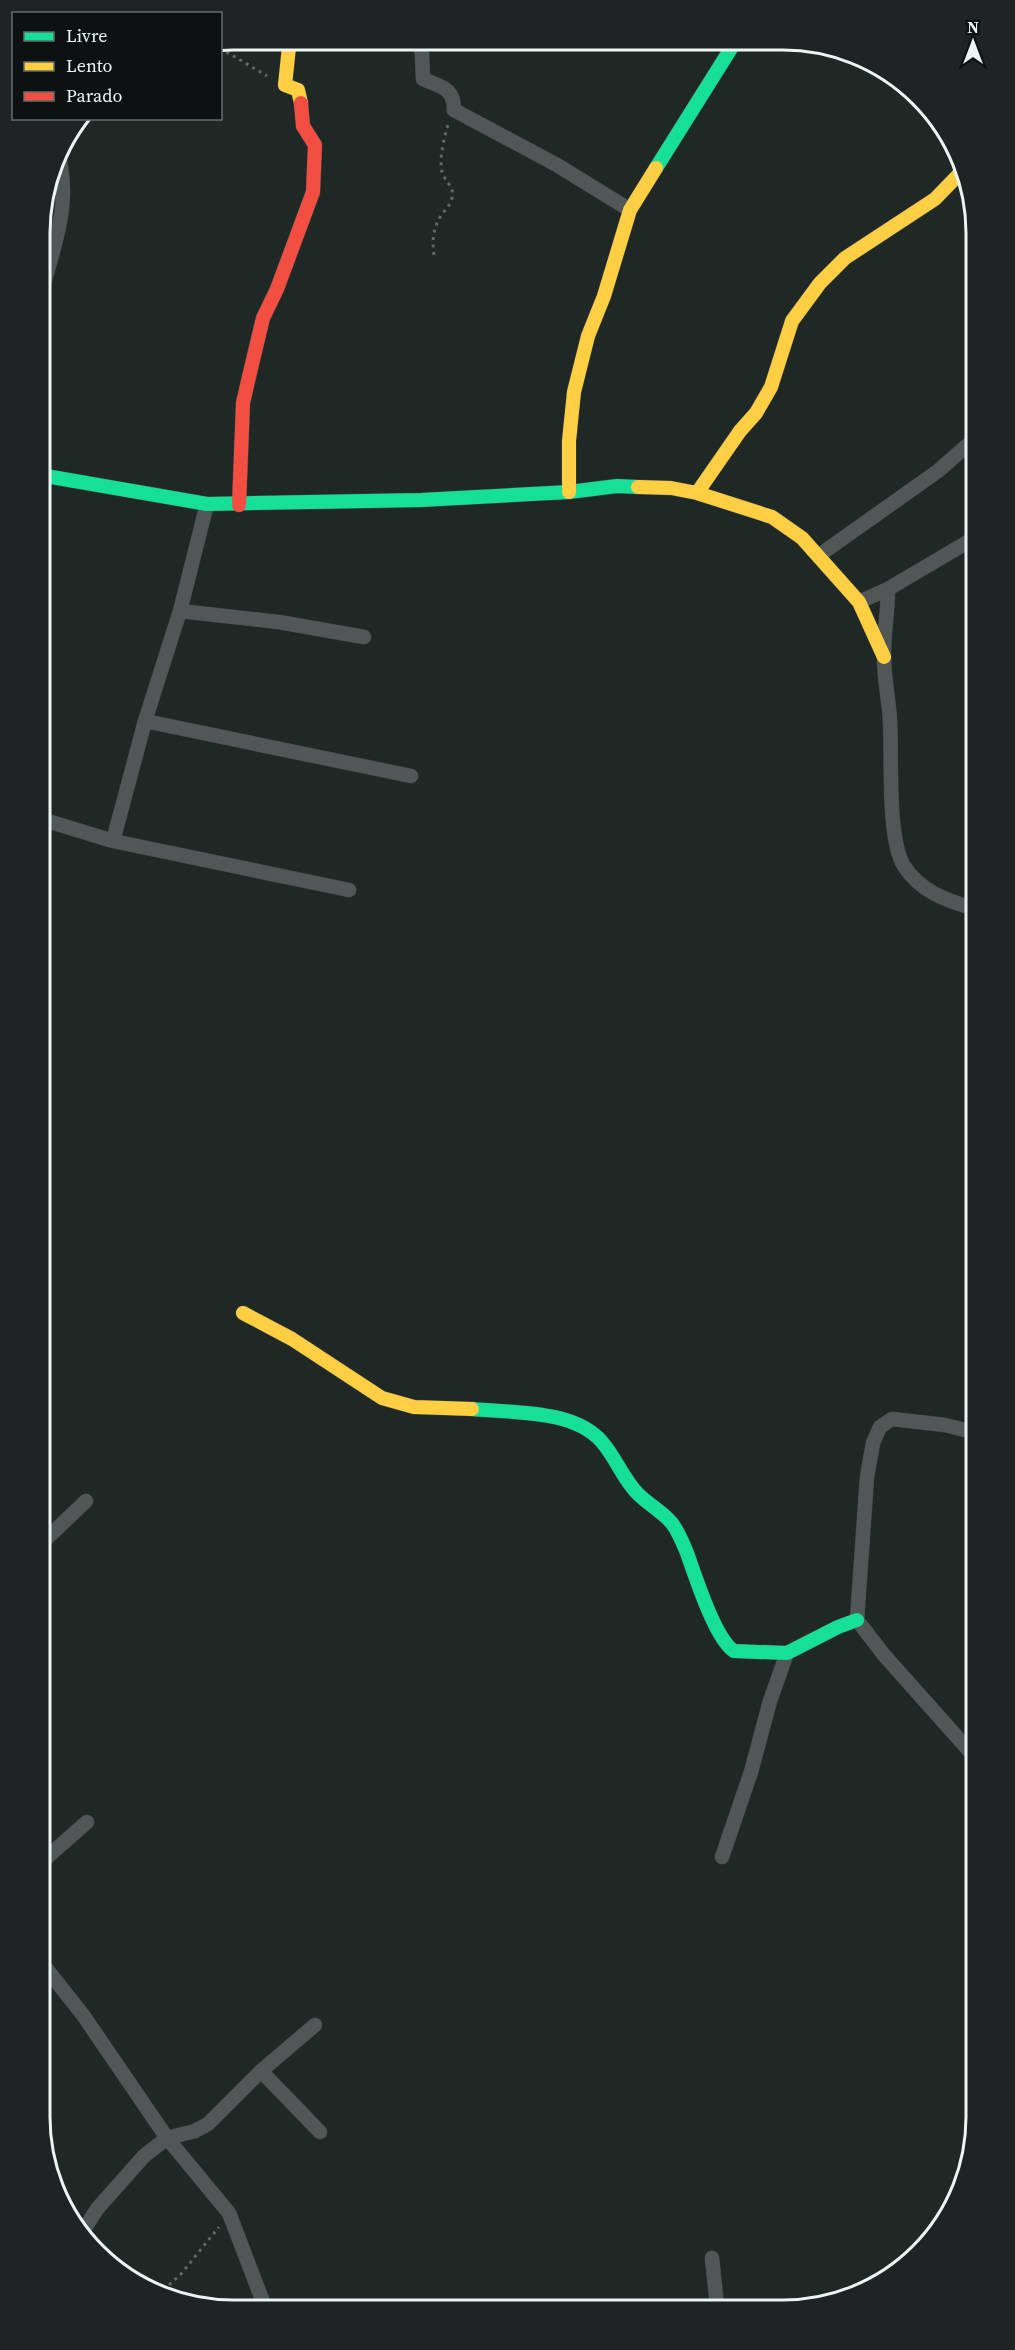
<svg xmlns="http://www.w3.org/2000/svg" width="1015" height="2350" viewBox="0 0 1015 2350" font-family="'Source Serif 4',serif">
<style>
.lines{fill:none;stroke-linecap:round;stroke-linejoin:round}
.street-casing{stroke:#3f4645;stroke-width:15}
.fast-casing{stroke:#3f4645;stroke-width:15}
.slow-casing{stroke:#3f4645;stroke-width:15}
.jam-casing{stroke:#3f4645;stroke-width:15}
.path{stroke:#616666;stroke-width:3;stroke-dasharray:3 4.5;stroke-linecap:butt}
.street{stroke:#505756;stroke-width:14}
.fast{stroke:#16e098;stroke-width:14}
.slow{stroke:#ffcf43;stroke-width:14}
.jam{stroke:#f24e42;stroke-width:14}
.rim{fill:none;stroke:#ecf5f4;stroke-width:3}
</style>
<rect width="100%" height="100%" fill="#202826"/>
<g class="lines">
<g class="street-casing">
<path id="street" d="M418 40 422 54 423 79C441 87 454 87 454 110L557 165 630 210
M902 83 914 92
M40 299C53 245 72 209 58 152
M818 556 938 471 970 443
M888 589C888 613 883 636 884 658 884 679 889 700 890 721 892 756 887 839 904 866 920 891 945 900 972 908
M859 602 888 589 971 540
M180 611 279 622 364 637
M145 721 411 776
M41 819 113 841 145 721 180 611 207 504
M113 841 349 890
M973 1432 945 1425 892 1419 880 1427 873 1443 867 1477 857 1620 884 1655 974 1756
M44 1541 86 1501
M722 1857 751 1772 770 1701 787 1653
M45 1859 87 1822
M45 1967 83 2015 167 2138 229 2213 265 2307
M261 2071 320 2132
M83 2231 97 2209 144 2156 167 2138 195 2131 208 2124 261 2071 315 2025
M712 2258 717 2305"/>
</g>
<g class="fast-casing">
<path id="fast" d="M656 168 735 42
M40 475 207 504 421 500 569 492 617 486 638 487
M472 1409C512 1413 574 1409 602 1442 616 1458 623 1479 638 1494 648 1504 661 1511 670 1521 677 1528 683 1543 687 1553 695 1575 715 1639 734 1651L787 1653 838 1627 857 1620"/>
</g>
<g class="slow-casing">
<path id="slow" d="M301 103 298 90 285 85 289 47 302 39
M638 487 671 488 697 493 772 517 802 538 859 602 884 657
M569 492V441L574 392 588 336 604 296 630 210 656 168
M697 493 740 431 756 413 771 387 792 321 820 283 845 258 935 199 964 169
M243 1313 292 1339 382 1398 414 1407 472 1409"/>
</g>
<g class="jam-casing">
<path id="jam" d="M239 505 243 403 248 381 263 318 277 289 313 192 315 145 303 126 301 103"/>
</g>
<path class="path" d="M220 48 267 76
M434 255C432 240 433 227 442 214 446 209 451 204 452 198 455 187 445 182 442 172 439 158 444 138 448 125
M158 2295 181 2274 219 2227"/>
<use href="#street" class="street"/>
<use href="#fast" class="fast"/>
<use href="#slow" class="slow"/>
<use href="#jam" class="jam"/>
</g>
<path d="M0 0H1015V2350H0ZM233 50H783A183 183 0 0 1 966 233V2117A183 183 0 0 1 783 2300H233A183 183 0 0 1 50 2117V233A183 183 0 0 1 233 50Z" fill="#1d2423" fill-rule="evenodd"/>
<path class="rim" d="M233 50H783A183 183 0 0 1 966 233V2117A183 183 0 0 1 783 2300H233A183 183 0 0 1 50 2117V233A183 183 0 0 1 233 50Z"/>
<rect x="12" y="12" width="210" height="108" fill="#0b1211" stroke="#656d6c" stroke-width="1.5"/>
<rect x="24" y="32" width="30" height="9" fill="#16e098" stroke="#656d6c" stroke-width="1.5"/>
<text x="66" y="42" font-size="18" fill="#ecf5f4">Livre</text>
<rect x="24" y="62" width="30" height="9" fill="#ffcf43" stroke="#656d6c" stroke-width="1.5"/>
<text x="66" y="72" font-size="18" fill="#ecf5f4">Lento</text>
<rect x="24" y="92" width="30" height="9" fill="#f24e42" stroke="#656d6c" stroke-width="1.5"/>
<text x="66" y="102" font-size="18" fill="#ecf5f4">Parado</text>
<g transform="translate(973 42)" stroke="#0b1211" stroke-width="4.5" paint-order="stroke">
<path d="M0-4.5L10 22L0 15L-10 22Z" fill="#ecf5f4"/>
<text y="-9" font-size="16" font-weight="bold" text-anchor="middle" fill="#ecf5f4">N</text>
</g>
</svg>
